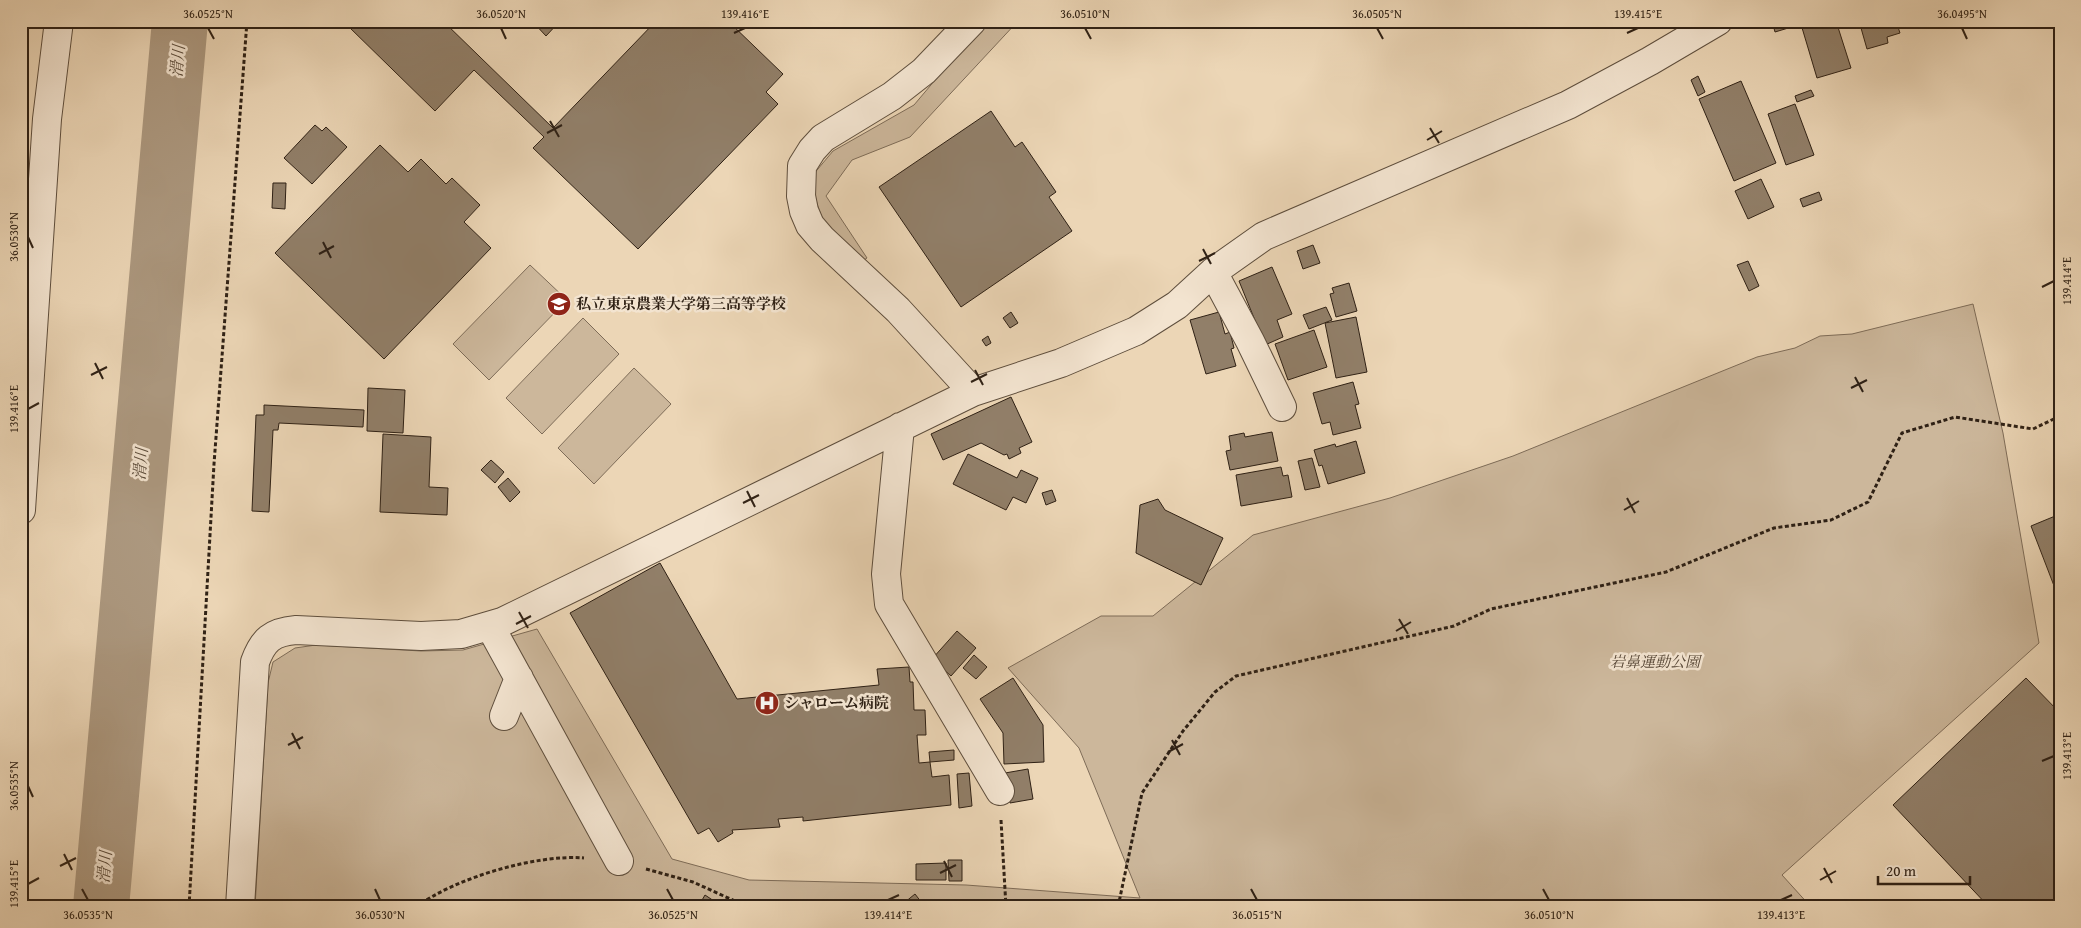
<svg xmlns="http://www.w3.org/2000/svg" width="2081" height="928" viewBox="0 0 2081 928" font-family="'Gentium Book Plus','Noto Serif JP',serif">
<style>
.green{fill:#ccb79b;stroke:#7e6c58}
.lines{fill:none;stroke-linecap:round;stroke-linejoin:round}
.river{stroke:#ac987f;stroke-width:56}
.building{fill:#917f69;stroke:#2f2115}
.minor-casing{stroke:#5e4e3d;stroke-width:30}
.path{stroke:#2f2115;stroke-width:3;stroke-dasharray:4 2.5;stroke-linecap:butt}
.minor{stroke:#f3e4d0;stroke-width:28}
.ticks{fill:none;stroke:#2f2115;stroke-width:2}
.labels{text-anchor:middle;stroke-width:5;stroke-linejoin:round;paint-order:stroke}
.poi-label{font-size:15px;font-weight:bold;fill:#2f2115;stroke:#f3e4d0;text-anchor:start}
.park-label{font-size:15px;font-style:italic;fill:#564636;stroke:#f3e4d0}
.water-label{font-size:16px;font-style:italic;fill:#5b4b3a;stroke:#f3e4d0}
.neatline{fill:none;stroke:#2f2115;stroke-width:2}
.ticks-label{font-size:12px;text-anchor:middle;fill:#2f2115}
</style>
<rect width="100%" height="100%" fill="#ecd6b6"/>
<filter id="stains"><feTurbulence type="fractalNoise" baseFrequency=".004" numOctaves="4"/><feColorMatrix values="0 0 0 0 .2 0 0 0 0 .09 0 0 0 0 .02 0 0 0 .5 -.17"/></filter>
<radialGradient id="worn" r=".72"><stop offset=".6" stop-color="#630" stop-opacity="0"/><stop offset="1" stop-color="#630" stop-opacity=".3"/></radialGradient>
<path class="green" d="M985 21H1018L910 137 852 160 826 196 867 258 858 264C829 231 817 221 812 176L833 151 914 105Z
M530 265 567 300 489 380 453 344Z
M1973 304 2003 433 2039 643 1782 875 1811 907H255L268 683 273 662 295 648 316 645 421 651 463 650 537 629 672 859 749 880 966 885 1140 898 1079 748 1008 668 1101 616H1153L1253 535 1390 498 1513 456 1757 357 1795 348 1820 336 1852 334Z
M583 318 619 354 542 434 506 398Z
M634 368 671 404 594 484 558 448Z"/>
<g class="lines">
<path class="river" d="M101 907 180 21"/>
</g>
<path class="building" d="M353 21H443L553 128 656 21H728L783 74 766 92 778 104 638 249 533 148 544 137 474 70 435 111 348 26Z
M532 21H560L546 36Z
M1772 21H1793L1795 26 1775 32Z
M1800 21H1836L1851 68 1817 78Z
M1859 21H1896L1900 33 1887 37 1888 43 1867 49Z
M1698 76 1705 92 1698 96 1691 80Z
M1741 81 1776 163 1734 181 1699 99Z
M1811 90 1814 96 1797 102 1795 96Z
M1795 104 1814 155 1786 165 1768 114Z
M991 111 1015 147 1022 142 1056 192 1049 197 1072 231 961 307 879 187Z
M315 125 322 131 326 127 347 147 312 184 284 158Z
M380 145 408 172 421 159 446 184 452 178 480 205 464 222 491 248 384 359 275 253Z
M1761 179 1774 207 1748 219 1735 191Z
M273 183H286L285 209 272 208Z
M1819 192 1822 200 1803 207 1800 199Z
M1313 245 1320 263 1303 269 1297 251Z
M1748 261 1759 286 1749 291 1737 265Z
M1272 267 1292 314 1277 320 1283 337 1265 345 1239 281Z
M1349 283 1357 311 1336 317 1330 294 1334 293 1332 288Z
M1326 307 1332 320 1309 329 1303 315Z
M1011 312 1018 323 1010 328 1003 318Z
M1219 312 1225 334 1230 332 1234 348 1231 349 1236 366 1206 374 1190 320Z
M1356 317 1367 372 1336 378 1325 323Z
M1314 330 1327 367 1288 380 1275 344Z
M988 336 991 343 986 346 982 340Z
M1353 382 1359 404 1355 405 1361 428 1333 435 1330 422 1322 424 1313 393Z
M368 388 405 390 403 433 367 431Z
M1011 397 1032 442 1019 448 1021 453 1009 459 1007 454 1004 455 981 443 943 460 931 434Z
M264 405 364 410 363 427 279 423 278 430H273L269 512 252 511 256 415H264Z
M1272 432 1278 461 1230 470 1226 451 1231 450 1229 436 1244 433 1245 437Z
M383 434 431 437 429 487 448 488 447 515 380 512Z
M1356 441 1365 473 1328 484 1322 465 1319 466 1314 450 1335 444 1336 447Z
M968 454 1017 478 1021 470 1038 478 1026 503 1013 497 1006 510 953 484Z
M1312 458 1320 487 1305 490 1298 461Z
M491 460 504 472 495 483 481 470Z
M1281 467 1283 476 1288 475 1292 497 1241 506 1236 475Z
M508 478 520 492 510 502 498 487Z
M1052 490 1056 501 1046 505 1042 493Z
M1158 499 1165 510 1223 538 1201 585 1136 553 1140 505Z
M2060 514V589L2056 591 2031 526Z
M660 563 737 699 879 685 877 669 909 667 910 682H913L914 710H925L926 735H917L919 763 930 762 932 777 949 775 951 805 803 821V817L778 819 780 827 732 830 733 833 718 842 709 828 698 834 570 613Z
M957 631 976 648 951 676 932 659Z
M974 655 987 667 976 679 963 668Z
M1013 678 1043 725 1044 762 1004 764 1003 733 980 699Z
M2026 678 2060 713V907H1989L1893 805Z
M954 750V760L930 762 929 752Z
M1028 769 1033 799 1010 803 1005 773Z
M969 773 972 806 959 808 957 774Z
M948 860H962V881H949Z
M946 863V880H916V864Z
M915 894 925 907H899Z
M705 895 723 907H698Z"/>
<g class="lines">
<g class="minor-casing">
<path id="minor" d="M972 21 924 71 892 96 823 138 812 150 802 166 801 196 804 211 810 225 822 239 898 310 973 392
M1213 272 1250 341 1282 407
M900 427 886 574 889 604 1000 791
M21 510 47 119 59 21
M490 626 619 861
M504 716 519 678
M240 907 255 662C263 640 272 632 296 630L421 636 461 634 502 622 973 392 1061 363 1136 331 1177 305 1213 272 1264 236 1568 105 1650 61 1718 21"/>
</g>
<path class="path" d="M1001 820 1006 907
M646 869 693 882 748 907
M189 907 214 464 247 21
M416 907C455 878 536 854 584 858
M1118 907 1142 793 1183 731 1215 692 1236 676 1454 626 1491 609 1666 572 1774 528 1831 520 1868 502 1902 433 1955 417 2033 429 2060 416"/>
<use href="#minor" class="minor"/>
</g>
<path class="ticks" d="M208 28 214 39M501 28 506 39M1085 28 1091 39M1377 28 1383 39M1962 28 1967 39M734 33 745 28M1627 33 1638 28M550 121 559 137M1430 128 1439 143M547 133 562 125M1427 140 1442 131M28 237 33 248M323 242 331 258M1203 249 1211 264M319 254 334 246M1199 261 1215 253M2042 287 2054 281M95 363 103 379M975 370 983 385M91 375 107 367M1855 377 1863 392M971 382 987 374M1851 388 1867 380M28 409 39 403M747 491 755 507M1627 498 1635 513M743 503 759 495M1624 510 1639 501M519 612 528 628M1399 619 1408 634M516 624 531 616M1396 631 1411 622M292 733 300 749M1172 740 1180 755M288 745 303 737M1168 752 1183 744M2042 761 2054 756M28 786 33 797M64 854 72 870M944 861 952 877M60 866 76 858M1824 868 1832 883M940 873 956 865M1820 880 1836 871M28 884 39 878M82 889 88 900M375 889 380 900M667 889 673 900M1251 889 1257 900M1543 889 1549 900M888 900 899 895M1781 900 1792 895"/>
<defs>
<g id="school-disc" transform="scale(1.25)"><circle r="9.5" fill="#8f2418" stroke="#f3e4d0"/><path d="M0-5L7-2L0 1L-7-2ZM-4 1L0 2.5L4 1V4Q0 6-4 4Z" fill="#fff"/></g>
<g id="hospital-disc" transform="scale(1.25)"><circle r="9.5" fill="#8f2418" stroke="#f3e4d0"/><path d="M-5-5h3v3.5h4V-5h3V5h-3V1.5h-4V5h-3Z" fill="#fff"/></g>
</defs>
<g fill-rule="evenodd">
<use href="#school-disc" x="559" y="304"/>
<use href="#hospital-disc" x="767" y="703"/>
</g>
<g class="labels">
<g class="poi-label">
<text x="576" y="309">私立東京農業大学第三高等学校</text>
<text x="784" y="708">シャローム病院</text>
</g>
<g class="park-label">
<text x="1655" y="667">岩鼻運動公園</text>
</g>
<g class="water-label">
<text transform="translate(177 61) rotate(-85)" y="6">滑川</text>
<text transform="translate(140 464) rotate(-85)" y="6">滑川</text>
<text transform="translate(104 867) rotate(-85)" y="6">滑川</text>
</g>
</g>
<rect width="2081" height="928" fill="none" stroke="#ecd6b6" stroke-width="55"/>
<path d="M1878 876v8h92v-8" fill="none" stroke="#2f2115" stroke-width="2.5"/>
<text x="1886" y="876" font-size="15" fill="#2f2115" stroke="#f3e4d0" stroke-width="4" paint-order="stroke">20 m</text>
<rect x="28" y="28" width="2026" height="872" class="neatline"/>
<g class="ticks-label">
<text x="208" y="18">36.0525°N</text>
<text x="501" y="18">36.0520°N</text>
<text x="745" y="18">139.416°E</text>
<text x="1085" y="18">36.0510°N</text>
<text x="1377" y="18">36.0505°N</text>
<text x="1638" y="18">139.415°E</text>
<text x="1962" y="18">36.0495°N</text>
<text transform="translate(14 237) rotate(-90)" y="4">36.0530°N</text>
<text transform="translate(2067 281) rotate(-90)" y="4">139.414°E</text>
<text transform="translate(14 409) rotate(-90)" y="4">139.416°E</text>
<text transform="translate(2067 756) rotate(-90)" y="4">139.413°E</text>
<text transform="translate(14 786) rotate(-90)" y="4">36.0535°N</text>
<text transform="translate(14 884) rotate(-90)" y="4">139.415°E</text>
<text x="88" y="919">36.0535°N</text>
<text x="380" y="919">36.0530°N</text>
<text x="673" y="919">36.0525°N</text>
<text x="888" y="919">139.414°E</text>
<text x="1257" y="919">36.0515°N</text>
<text x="1549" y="919">36.0510°N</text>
<text x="1781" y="919">139.413°E</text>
</g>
<rect width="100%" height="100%" filter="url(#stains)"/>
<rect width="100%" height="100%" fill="url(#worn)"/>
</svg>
